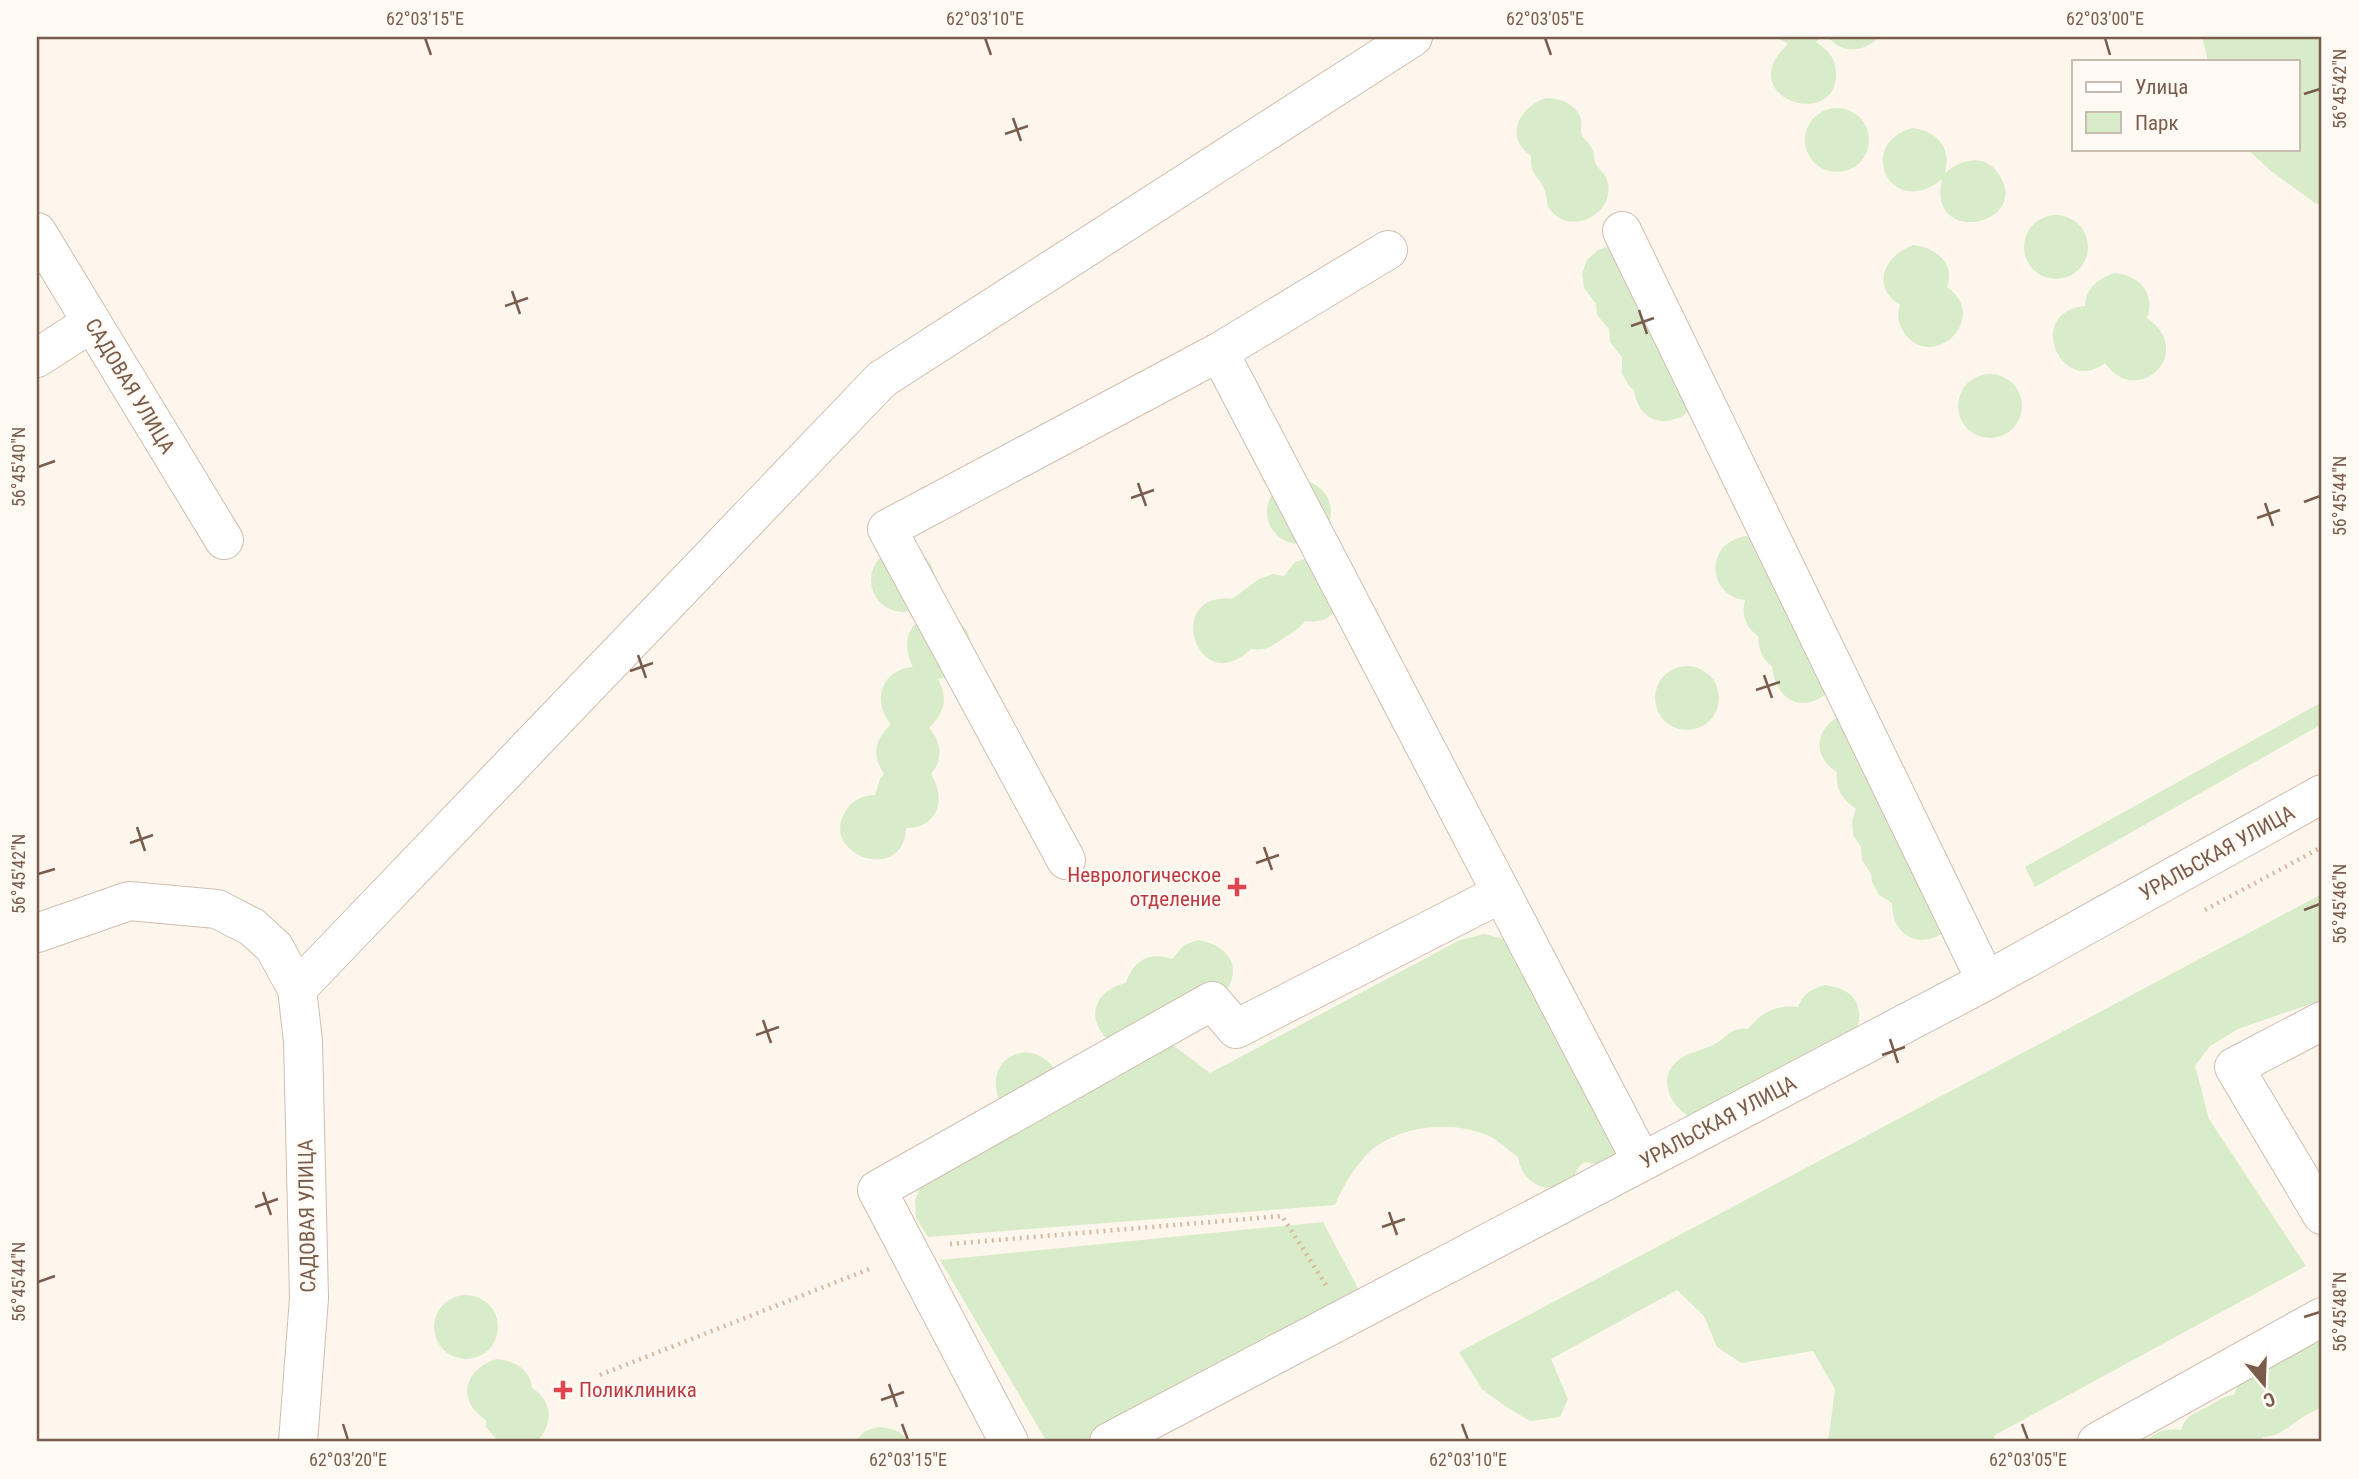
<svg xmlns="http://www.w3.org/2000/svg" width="2359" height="1479" viewBox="0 0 2359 1479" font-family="'Roboto Condensed',sans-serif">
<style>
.green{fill:#d8ecc9}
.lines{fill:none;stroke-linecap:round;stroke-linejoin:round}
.minor-casing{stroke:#d1beb0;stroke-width:40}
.path{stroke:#d9b8a5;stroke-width:4.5;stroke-dasharray:2 5;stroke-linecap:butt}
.minor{stroke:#fff;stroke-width:38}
.ticks{fill:none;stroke:#7a5c4d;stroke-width:2.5}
.health-dot{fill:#e0444e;stroke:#fffaf3;stroke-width:2.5}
.labels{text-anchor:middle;stroke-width:5;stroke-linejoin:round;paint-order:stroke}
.street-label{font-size:21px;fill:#7a5c4d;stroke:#fffaf3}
.health-label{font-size:21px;fill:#be3a42;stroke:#fffaf3;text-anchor:end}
.neatline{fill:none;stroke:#7a5c4d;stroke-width:2.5}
.ticks-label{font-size:18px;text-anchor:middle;fill:#7a5c4d}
</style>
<rect width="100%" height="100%" fill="#fdf6ec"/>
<path class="green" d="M1777 37H1821L1816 42C1828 50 1835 57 1836 72 1839 132 1730 98 1788 44Z
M1828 37H1880C1864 52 1843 55 1828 37Z
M2202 37H2321L2322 205 2315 203 2271 171 2247 149H2298V61H2208Z
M1547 98C1562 99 1575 103 1581 119 1582 124 1580 131 1582 135 1583 138 1589 143 1591 147 1595 153 1593 157 1595 162 1597 168 1605 173 1607 180 1617 210 1576 236 1553 213 1545 206 1548 197 1544 189 1538 174 1530 176 1531 156 1503 137 1520 105 1547 98Z
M1805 140a32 32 0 1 1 64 0a32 32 0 1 1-64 0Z
M1912 128C1937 131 1952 147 1945 173 1963 158 1986 153 2000 176 2030 226 1926 247 1942 179 1892 221 1854 145 1912 128Z
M2024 247a32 32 0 1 1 64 0a32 32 0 1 1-64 0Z
M1612 245 1694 407C1671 430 1639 425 1634 390L1630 387 1622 374V357L1610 342 1609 329 1597 315 1596 304 1584 288 1582 274 1587 260 1598 250Z
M1913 245C1935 247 1956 263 1947 287 1992 318 1930 375 1903 331 1898 323 1897 314 1900 305 1870 286 1885 255 1913 245Z
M2114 273C2139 275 2156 293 2147 318 2197 353 2137 409 2105 363 2061 397 2024 312 2085 306 2086 288 2098 279 2114 273Z
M1958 406a32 32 0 1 1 64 0a32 32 0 1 1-64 0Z
M1267 512a32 32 0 1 1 64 0a32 32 0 1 1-64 0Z
M1744 536 1759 538 1832 689C1805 715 1776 703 1772 666 1761 659 1759 648 1758 636 1746 628 1741 614 1745 600 1721 598 1707 571 1721 550 1727 542 1735 539 1744 536Z
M871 580a32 32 0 1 1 64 0a32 32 0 1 1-64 0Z
M1309 558 1339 608C1329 619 1320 623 1305 621 1298 631 1291 633 1282 639 1271 647 1266 651 1251 649 1197 701 1163 591 1232 599L1259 579 1273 574 1284 576 1295 562Z
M950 616C981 636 972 650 956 675L938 679C949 699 944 713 929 728 941 741 944 759 931 774 946 798 939 828 906 828 904 886 815 854 847 809 853 800 864 795 875 795L880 779 884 774C871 754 875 740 891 724 871 701 882 669 913 667 905 652 903 630 921 620 928 616 942 617 950 616Z
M1655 698a32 32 0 1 1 64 0a32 32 0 1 1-64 0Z
M2322 702V724L2035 887 2025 867Z
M1849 712 1951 926C1926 952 1892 940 1892 903L1879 895 1872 882 1871 874 1862 860 1861 847 1853 835 1852 821 1856 809C1842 799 1835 789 1837 772 1807 753 1819 721 1849 712Z
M2322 894V1000L2238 1029 2210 1046 2195 1066 2209 1119 2306 1266 1995 1435 1993 1442H1825L1829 1436 1835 1389 1813 1351 1741 1363 1717 1347 1704 1316 1677 1290 1551 1359 1568 1399 1560 1417 1530 1421 1505 1406 1482 1389 1459 1352Z
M1484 934 1508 940 1622 1150C1614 1158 1606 1164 1594 1164 1591 1163 1586 1162 1583 1163 1578 1166 1574 1179 1566 1184 1544 1196 1521 1180 1518 1157 1508 1150 1498 1140 1487 1135 1456 1122 1413 1124 1383 1142 1361 1154 1345 1182 1335 1205L928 1237 916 1218 915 1200 926 1174 1003 1107C976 1062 1031 1029 1058 1074L1165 1039 1210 1073 1460 940Z
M1198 940C1234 946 1245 974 1218 1000L1116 1046C1085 1026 1089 992 1126 983 1133 961 1149 951 1172 959L1184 945Z
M1825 985C1855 989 1866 1006 1855 1035L1688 1116C1667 1102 1656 1073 1683 1057 1694 1051 1707 1049 1718 1042 1730 1034 1732 1027 1748 1029 1760 1013 1777 1004 1798 1007 1803 993 1812 989 1825 985Z
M1323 1222 1361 1294 1081 1442H1047L940 1260Z
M434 1327a32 32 0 1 1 64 0a32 32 0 1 1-64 0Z
M2322 1328V1406C2316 1412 2309 1412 2303 1417 2291 1425 2279 1437 2263 1437L2261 1442H2145C2156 1431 2165 1428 2181 1430 2187 1414 2194 1414 2207 1407 2217 1402 2222 1396 2234 1395L2237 1387 2247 1377Z
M497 1359C514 1361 530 1368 532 1388 553 1401 554 1425 536 1442H499L486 1427V1420C455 1401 465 1368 497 1359Z
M879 1427C892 1428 902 1431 909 1442H854L865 1431Z"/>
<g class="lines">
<g class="minor-casing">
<path id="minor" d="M1622 231 1986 981
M37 232 224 540
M1219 352 1642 1162
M37 358 91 323
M1066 860 887 529 1219 352 1388 250
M37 933 129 901 217 909 252 927 274 947 297 989 303 1041 309 1298 298 1442
M297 989 882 379 1413 37
M2322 1021 2234 1067 2322 1215
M1009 1442 877 1190 1212 1001 1236 1029 1500 894
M1109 1442 1986 981 2322 794
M2097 1442 2322 1317"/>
</g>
<path class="path" d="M2205 910 2322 847
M950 1244 1282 1216 1326 1285
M600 1375 872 1268"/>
<use href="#minor" class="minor"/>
</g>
<path class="ticks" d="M425 38 431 55M985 38 991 55M1545 38 1551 55M2105 38 2110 55M2304 94 2320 89M1013 118 1021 141M1005 134 1028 126M512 291 520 314M505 306 528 298M1639 310 1647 334M1631 326 1654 318M38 467 55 461M1138 483 1146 506M1131 498 1154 490M2304 502 2320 496M2265 503 2273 526M2257 518 2280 510M638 655 646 678M630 671 653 663M1764 675 1772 698M1756 690 1780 682M137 827 145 851M130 843 153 835M1264 847 1272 870M1256 863 1279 855M38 874 55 869M2304 910 2320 904M763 1020 771 1043M756 1035 779 1027M1890 1039 1898 1063M1882 1055 1905 1047M263 1192 271 1215M255 1207 278 1199M1389 1212 1397 1235M1382 1227 1405 1219M38 1282 55 1276M2304 1317 2320 1312M889 1384 897 1407M881 1400 904 1392M343 1424 348 1440M902 1424 908 1440M1462 1424 1468 1440M2022 1424 2028 1440"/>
<g class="health-dot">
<path d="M1233.5 876.5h7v7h7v7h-7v7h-7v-7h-7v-7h7z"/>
<path d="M559.5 1379.5h7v7h7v7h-7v7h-7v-7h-7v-7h7z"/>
</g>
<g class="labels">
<g class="street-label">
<text transform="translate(130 386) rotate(59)" y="7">САДОВАЯ УЛИЦА</text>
<text transform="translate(2217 853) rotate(-29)" y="7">УРАЛЬСКАЯ УЛИЦА</text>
<text transform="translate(1718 1122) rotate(-28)" y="7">УРАЛЬСКАЯ УЛИЦА</text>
<text transform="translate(307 1216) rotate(-91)" y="7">САДОВАЯ УЛИЦА</text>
</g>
<g class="health-label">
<text x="1221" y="882">Неврологическое<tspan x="1221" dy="24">отделение</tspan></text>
<text x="579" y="1397" text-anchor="start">Поликлиника</text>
</g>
</g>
<rect width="2359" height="1479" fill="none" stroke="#fffaf3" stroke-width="77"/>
<rect x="2072" y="60" width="228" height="91" fill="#fffaf3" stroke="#cabbb1" stroke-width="2"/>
<rect x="2086" y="82" width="35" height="10" fill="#ffffff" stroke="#cabbb1" stroke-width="2"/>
<text x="2135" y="94" font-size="21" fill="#7a5c4d">Улица</text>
<rect x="2086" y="112" width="35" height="21" fill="#d8ecc9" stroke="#cabbb1" stroke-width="2"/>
<text x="2135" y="130" font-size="21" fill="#7a5c4d">Парк</text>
<g transform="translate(2264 1384) rotate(161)" stroke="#fffaf3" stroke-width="5" paint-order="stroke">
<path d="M0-5L12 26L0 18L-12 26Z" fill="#7a5c4d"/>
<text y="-10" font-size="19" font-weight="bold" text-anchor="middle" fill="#7a5c4d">С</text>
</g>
<rect x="38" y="38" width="2282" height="1402" class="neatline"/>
<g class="ticks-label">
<text x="425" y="25">62°03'15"E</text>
<text x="985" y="25">62°03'10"E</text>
<text x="1545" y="25">62°03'05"E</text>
<text x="2105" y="25">62°03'00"E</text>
<text transform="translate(2340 89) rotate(-90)" y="6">56°45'42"N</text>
<text transform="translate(19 467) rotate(-90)" y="6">56°45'40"N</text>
<text transform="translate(2340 496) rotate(-90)" y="6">56°45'44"N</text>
<text transform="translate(19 874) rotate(-90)" y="6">56°45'42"N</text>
<text transform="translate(2340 904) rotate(-90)" y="6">56°45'46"N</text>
<text transform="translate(19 1282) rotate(-90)" y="6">56°45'44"N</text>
<text transform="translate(2340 1312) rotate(-90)" y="6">56°45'48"N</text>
<text x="348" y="1466">62°03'20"E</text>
<text x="908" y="1466">62°03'15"E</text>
<text x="1468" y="1466">62°03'10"E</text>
<text x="2028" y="1466">62°03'05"E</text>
</g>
</svg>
